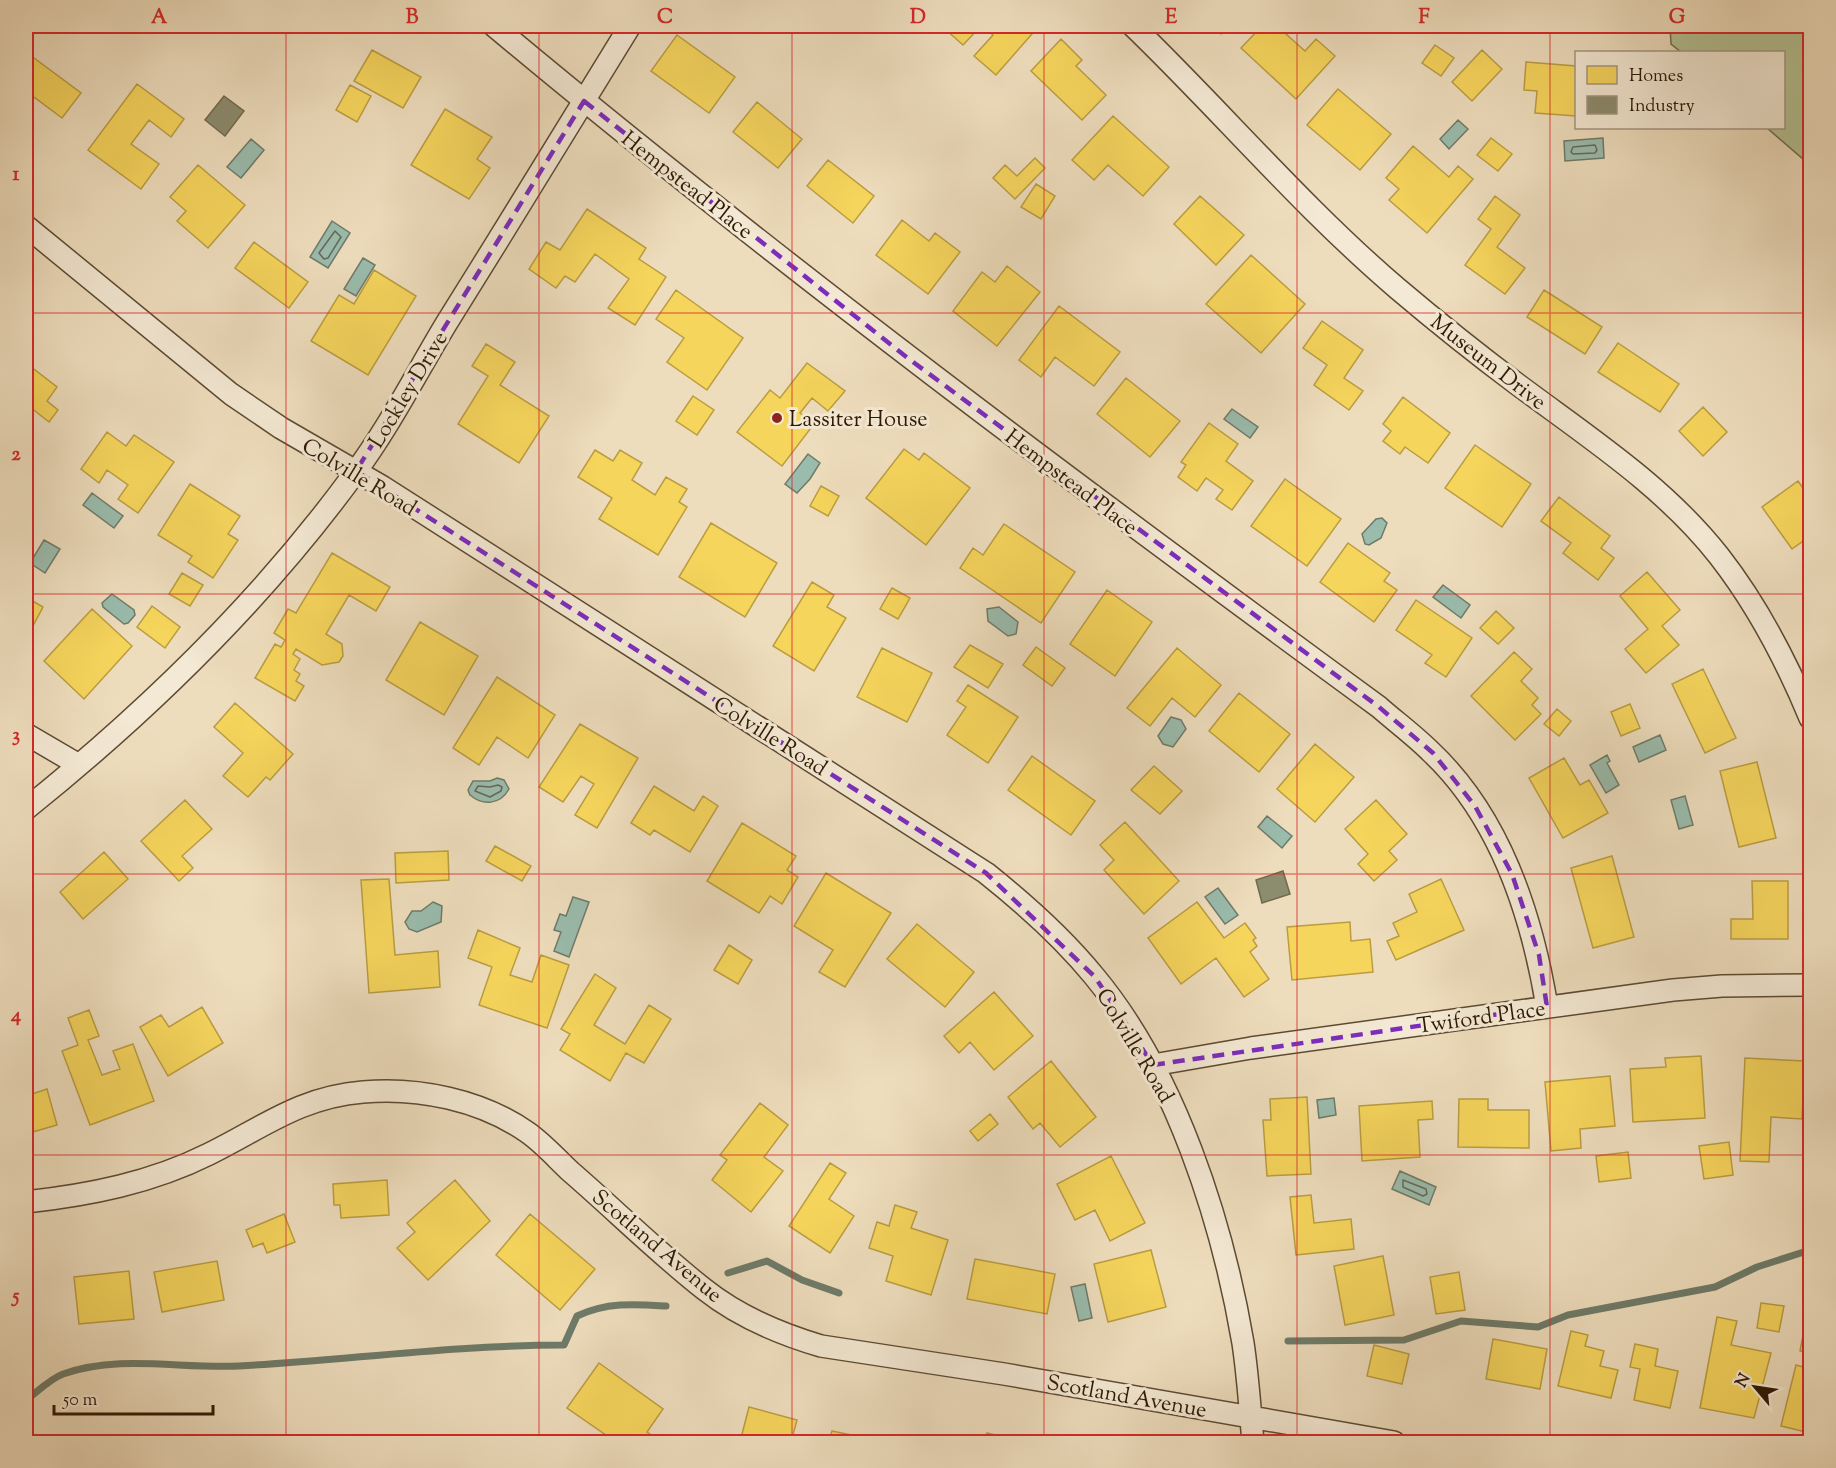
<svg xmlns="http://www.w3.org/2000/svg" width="1836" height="1468" viewBox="0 0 1836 1468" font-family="'Sorts Mill Goudy',serif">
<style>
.green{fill:#b5c294;stroke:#716e4c;stroke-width:1.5}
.water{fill:#9abcad;stroke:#6e7b69;stroke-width:1.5}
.homes{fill:#f6d55c;stroke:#ba9d41;stroke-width:1.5}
.industry{fill:#8c8c6e;stroke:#706a4e;stroke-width:1.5}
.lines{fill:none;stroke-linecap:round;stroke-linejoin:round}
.shore{stroke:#646a58;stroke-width:1.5}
.stream{stroke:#6e7b69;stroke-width:7}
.minor-casing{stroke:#5d4a32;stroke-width:24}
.minor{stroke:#f4e9d4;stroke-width:21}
.marked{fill:none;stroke:#7b2cbf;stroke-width:4.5;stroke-dasharray:12 8;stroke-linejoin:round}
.grid{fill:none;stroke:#d62828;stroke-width:1.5;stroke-opacity:0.55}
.poi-dot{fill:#8f2418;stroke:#f4e9d4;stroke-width:2}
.labels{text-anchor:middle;stroke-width:6;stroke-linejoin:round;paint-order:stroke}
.street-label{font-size:22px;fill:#2d1903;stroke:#f4e9d4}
.poi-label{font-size:22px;fill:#2d1903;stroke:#f4e9d4;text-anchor:start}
.neatline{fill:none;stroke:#d62828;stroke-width:2}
.grid-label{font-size:20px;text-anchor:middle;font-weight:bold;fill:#d62828}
</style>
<rect width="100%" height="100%" fill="#eeddbd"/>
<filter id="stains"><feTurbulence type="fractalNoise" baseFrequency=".00333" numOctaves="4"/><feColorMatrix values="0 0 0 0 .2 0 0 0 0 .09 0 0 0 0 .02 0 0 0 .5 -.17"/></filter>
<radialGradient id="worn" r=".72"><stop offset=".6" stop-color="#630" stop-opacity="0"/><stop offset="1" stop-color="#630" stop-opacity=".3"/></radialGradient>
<path class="green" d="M1670 26H1810V165L1767 128H1784V52H1681L1671 44Z"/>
<path class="water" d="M1458 120 1468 129 1449 149 1440 139Z
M1603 138 1604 158 1565 161 1564 141Z
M251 139 264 150 241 178 227 167Z
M332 221 350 233 328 268 310 257Z
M363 258 375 265 356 296 344 289Z
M1232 409 1258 427 1250 438 1224 419Z
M808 454 820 463 810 479 797 493 785 484Z
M92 493 123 516 114 528 83 505Z
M1382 518 1387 523 1381 538 1369 545 1365 544 1362 534 1376 519Z
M44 540 60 549 45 573 30 563Z
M1443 585 1470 605 1461 618 1433 597Z
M112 594 134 610 135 615 128 623 124 624 103 607 102 603Z
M999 607 1018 622 1016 634 1008 636 988 621 987 609Z
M1171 717 1181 720 1186 729 1173 747 1163 744 1158 736Z
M1660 735 1666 750 1639 762 1633 747Z
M1607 755 1610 761 1607 763 1619 785 1606 793 1590 765Z
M497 778 504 780 509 789C500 805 483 806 470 795L468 790 473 781H490Z
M1685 796 1693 825 1679 829 1671 800Z
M1267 816 1292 836 1282 848 1258 827Z
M1218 888 1238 915 1225 924 1205 897Z
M573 897 589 902 569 957 554 951 561 932 554 930 560 914 566 916Z
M433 902 442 906 441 922 417 932 409 929 405 922 412 911H421Z
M1334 1098 1336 1115 1319 1118 1317 1100Z
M1400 1171 1436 1187 1429 1205 1392 1189Z
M1085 1284 1092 1318 1079 1321 1071 1287Z"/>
<path class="homes" d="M949 26H981L963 45 946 30Z
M982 26H1039L996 75 974 56 993 35Z
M1212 26H1229L1221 34Z
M1262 26H1277L1305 51 1316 39 1335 56 1296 99 1241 48Z
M677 35 735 77 709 113 651 71Z
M1061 39 1082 60 1076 66 1106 95 1082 120 1031 71Z
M1435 45 1454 58 1441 76 1422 63Z
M372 50 421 77 403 108 354 81Z
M1482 50 1502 69 1472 101 1452 82Z
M26 52 81 93 62 118 26 91Z
M1526 62 1576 66V116L1535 113 1537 91 1524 90Z
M137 84 184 119 171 137 149 120 131 144 159 164 141 189 88 150Z
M350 85 371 96 357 122 336 110Z
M1338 89 1391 134 1360 170 1307 125Z
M757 102 802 139 778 168 733 132Z
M445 109 492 137 477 159 490 168 469 199 411 165Z
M1113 116 1169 167 1143 196 1108 165 1094 180 1072 160Z
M1491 138 1512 154 1498 171 1477 155Z
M1413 146 1449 177 1458 166 1473 179 1427 233 1389 200 1399 189 1386 178Z
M1035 158 1045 168 1015 199 993 178 1005 165 1017 176Z
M828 160 874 196 853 223 807 186Z
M198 165 245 205 208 248 177 221 186 211 170 197Z
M1036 184 1055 196 1041 219 1021 207Z
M1200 196 1244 235 1216 265 1174 224Z
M1495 196 1520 215 1497 247 1525 268 1505 294 1465 265 1491 229 1478 219Z
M587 209 646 248 639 259 666 277 635 325 608 308 629 279 595 254 575 282 565 276 556 288 529 269 546 242 560 250Z
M902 220 929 241 935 233 960 252 928 294 876 255Z
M254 242 308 282 289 308 235 268Z
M1251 255 1305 304 1261 353 1206 304Z
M1007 266 1040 292 997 346 953 311 982 272 995 282Z
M374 270 416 296 368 375 311 341 339 295 354 304Z
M676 290 743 338 707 390 667 362 684 338 656 319Z
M1544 290 1602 327 1585 354 1527 317Z
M1059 306 1120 352 1094 386 1055 357 1041 377 1019 360Z
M1322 321 1363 350 1344 378 1363 391 1349 410 1314 385 1327 365 1303 348Z
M1618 343 1679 384 1660 412 1598 372Z
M486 344 515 362 500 385 549 416 519 463 458 424 488 376 472 366Z
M26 363 57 387 47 401 58 410 49 422 26 404Z
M807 363 845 391 828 411 812 398 800 413 814 424 782 466 737 432 770 390 780 398Z
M1126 378 1180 421 1150 457 1097 414Z
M693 396 714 410 697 435 676 421Z
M1403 397 1450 433 1428 463 1405 447 1400 454 1383 441 1391 431 1383 424Z
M1703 407 1727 432 1703 456 1679 431Z
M1209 423 1238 444 1226 461 1253 481 1232 510 1216 499 1223 490 1206 478 1197 491 1178 477 1186 465 1181 462Z
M107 432 126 446 134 435 174 462 138 513 118 499 128 485 107 470 99 483 81 469Z
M1475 445 1531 484 1502 527 1445 488Z
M904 449 919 460 924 453 970 488 926 545 866 498Z
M595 450 613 461 620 450 642 463 632 480 655 495 666 477 687 489 679 502 687 507 658 555 599 519 612 498 578 477Z
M1285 479 1341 519 1307 566 1251 526Z
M1798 481 1810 498V536L1792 549 1762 507Z
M190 484 240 516 228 534 238 540 213 578 188 562 192 556 158 535Z
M821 486 839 496 828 516 810 506Z
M1559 497 1610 536 1601 548 1614 558 1598 580 1563 553 1571 543 1541 521Z
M711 523 777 563 745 617 679 577Z
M1004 524 1075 572 1041 623 960 568 973 548 983 555Z
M1348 543 1390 573 1384 581 1397 590 1374 622 1320 582Z
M332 553 390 587 376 611 349 595 326 634 342 644 343 656 339 662 322 665 296 649 293 654 300 659 294 670 300 674 296 681 304 686 295 701 255 678 275 644 281 647 285 640 274 633 288 609 296 613Z
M1647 572 1680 610 1662 626 1679 645 1646 673 1625 649 1648 629 1620 596Z
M182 573 203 585 190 606 169 594Z
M812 582 834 595 827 607 846 618 814 671 773 646Z
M892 588 910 598 898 619 880 609Z
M1107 590 1152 622 1115 676 1070 644Z
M26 597 43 607 26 639Z
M1416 600 1472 638 1446 677 1425 663 1432 655 1396 630Z
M152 606 180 627 165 648 137 627Z
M92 609 132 646 84 699 44 661Z
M1496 611 1514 628 1498 644 1480 628Z
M420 622 478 656 444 715 386 680Z
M970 645 1003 664 988 688 954 667Z
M1036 647 1065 668 1052 686 1023 665Z
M882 648 932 673 907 722 857 697Z
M1177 648 1221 685 1195 717 1172 698 1150 726 1127 708Z
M1514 652 1532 669 1521 681 1538 698 1532 705 1541 714 1515 740 1471 696Z
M1703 669 1736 738 1705 753 1672 684Z
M497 677 555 715 528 758 497 737 479 765 453 748Z
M968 685 1018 717 988 763 947 735 966 707 957 701Z
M1239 693 1290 734 1259 772 1209 731Z
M235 703 293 754 270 780 266 777 248 797 223 776 243 753 214 727Z
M1630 704 1640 728 1621 736 1611 712Z
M1557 709 1571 721 1559 736 1544 724Z
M580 724 638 758 597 828 575 815 594 784 581 776 563 802 539 787Z
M1315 744 1354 777 1315 822 1277 789Z
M1032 756 1095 801 1071 835 1008 790Z
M1564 758 1580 785 1589 780 1608 813 1563 838 1529 778Z
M1757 762 1776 838 1739 847 1720 771Z
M1154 766 1182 791 1160 814 1131 790Z
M654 786 694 811 703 796 718 806 690 852 654 830 650 835 631 823Z
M185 800 212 829 182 856 193 868 179 881 141 841Z
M1376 800 1407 834 1389 851 1397 860 1374 881 1358 864 1368 854 1345 829Z
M1125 822 1179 881 1144 914 1104 870 1114 860 1100 845Z
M742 823 796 856 787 870 798 877 782 904 770 896 759 913 707 881Z
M495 846 531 866 522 881 486 861Z
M448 851 449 880 396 883 395 853Z
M104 852 128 879 83 919 60 892Z
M1612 856 1634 937 1593 948 1571 868Z
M826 873 891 913 845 987 819 972 833 950 794 926Z
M389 879 395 955 438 951 440 987 369 993 361 880Z
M1441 879 1464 930 1396 960 1387 941 1399 936 1393 923 1417 912 1409 894Z
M1752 881H1788V939H1731V919H1753Z
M1197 902 1224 938 1245 923 1256 938 1253 940 1257 946 1250 952 1269 979 1244 997 1216 958 1181 984 1148 938Z
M1350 922 1351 941 1370 939 1373 972 1292 980 1287 927Z
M917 924 974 972 945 1007 887 959Z
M478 930 520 948 510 975 532 982 541 955 569 965 547 1028 479 1005 492 967 468 958Z
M729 945 752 960 738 984 714 970Z
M595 974 616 988 594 1025 625 1044 649 1005 671 1019 644 1063 626 1053 610 1081 560 1050 570 1034 561 1029Z
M994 992 1033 1036 994 1070 970 1042 959 1053 944 1036Z
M202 1007 223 1043 168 1076 140 1027 161 1015 169 1027Z
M89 1010 99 1036 88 1040 102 1075 120 1069 113 1051 133 1044 154 1101 90 1125 62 1051 78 1045 68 1018Z
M1701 1056 1705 1118 1633 1122 1630 1069 1666 1067 1665 1058Z
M1745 1058 1805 1061 1802 1119 1771 1117 1769 1162 1740 1161Z
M1051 1061 1096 1117 1060 1147 1040 1123 1033 1129 1008 1097Z
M1610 1076 1615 1126 1580 1129 1581 1148 1551 1151 1545 1082Z
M47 1089 57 1125 26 1134V1096Z
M1307 1097 1311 1174 1267 1176 1263 1120H1271L1270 1099Z
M1459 1099H1488V1110H1529V1148L1458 1147Z
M1432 1101 1433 1119 1418 1120 1420 1157 1362 1161 1359 1106Z
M760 1103 788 1125 764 1157 783 1171 751 1212 712 1180 727 1160 720 1155Z
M990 1114 998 1124 978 1141 970 1131Z
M1729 1142 1733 1175 1704 1179 1699 1146Z
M1628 1152 1631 1178 1599 1182 1596 1156Z
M1111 1156 1145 1223 1110 1241 1095 1210 1075 1220 1057 1184Z
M830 1163 846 1173 829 1199 854 1216 830 1253 789 1226Z
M387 1180 389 1215 341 1218 340 1205H334L333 1184Z
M455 1180 490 1221 428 1280 397 1248 415 1232 407 1223Z
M1311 1195 1314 1223 1351 1219 1354 1249 1296 1255 1290 1197Z
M895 1205 917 1212 911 1228 948 1240 931 1295 886 1281 893 1256 869 1248 877 1222 889 1226Z
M284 1214 295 1242 267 1253 263 1243 253 1247 246 1230Z
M530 1214 595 1269 560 1310 496 1255Z
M1151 1250 1166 1307 1108 1322 1094 1264Z
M1383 1256 1394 1315 1345 1325 1334 1266Z
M975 1259 1055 1274 1047 1314 967 1299Z
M217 1261 224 1300 162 1312 154 1272Z
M129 1271 134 1319 79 1324 74 1277Z
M1459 1272 1465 1310 1436 1314 1430 1277Z
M1761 1303 1784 1306 1779 1332 1757 1328Z
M1717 1317 1737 1321 1731 1345 1771 1353 1754 1418 1700 1408Z
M1804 1330 1810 1332V1353L1800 1351Z
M1571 1331 1588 1335 1585 1346 1604 1351 1600 1366 1618 1370 1611 1398 1558 1386Z
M1493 1339 1547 1349 1540 1389 1486 1379Z
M1635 1344 1658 1349 1655 1366 1678 1371 1670 1408 1634 1400 1640 1369 1630 1367Z
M1374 1345 1409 1354 1402 1384 1367 1376Z
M599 1363 663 1409 647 1432 662 1442H616L567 1408Z
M1796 1365 1810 1369V1433L1781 1426Z
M749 1407 797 1420 791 1442H740Z
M832 1431 886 1442H829Z
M987 1433 1012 1439 1011 1442H984Z"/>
<path class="industry" d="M224 96 244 111 225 136 205 120Z
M1283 871 1290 894 1262 903 1256 880Z"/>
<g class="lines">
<path class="shore" d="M1595 145 1597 150 1595 153 1573 154 1571 152 1573 147Z
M335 231 341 237 328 258 324 259 319 253Z
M498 785 502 787 501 791 490 797 475 791 478 786 490 787Z
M1403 1180 1426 1189 1427 1194 1423 1196 1403 1187Z"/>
<path class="stream" d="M728 1273 767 1261 802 1280 839 1293
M1288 1341 1404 1340 1461 1321 1538 1327 1568 1315 1715 1287 1757 1267 1810 1250
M26 1400C37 1392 50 1379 63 1374 119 1354 180 1369 239 1366 347 1360 455 1345 564 1345L577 1316C607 1302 634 1304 666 1306"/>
<g class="minor-casing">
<path id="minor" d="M494 26C780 265 1079 487 1379 707 1396 722 1415 736 1431 752 1501 818 1532 915 1547 1007
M1133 26C1222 112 1303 208 1398 289 1437 322 1477 354 1517 384 1588 437 1664 486 1719 556 1758 606 1786 660 1810 718
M26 226 231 394 281 428 383 487 986 873C1025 904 1063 938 1094 976 1175 1073 1222 1220 1243 1343 1248 1376 1250 1410 1253 1442
M26 734 79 765
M26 809C148 711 262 600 354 474 389 427 416 374 446 324 508 225 569 125 630 26
M1153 1065 1251 1048 1673 990 1722 986 1810 985
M26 1202C89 1195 151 1183 209 1154 262 1128 300 1097 363 1092 418 1087 481 1100 527 1132 543 1143 557 1159 571 1172 615 1210 658 1253 704 1289 738 1316 780 1334 821 1346L1004 1374 1394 1442"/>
</g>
<use href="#minor" class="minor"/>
</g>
<path class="marked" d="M584 101 909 359 1379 707 1433 753 1475 806 1512 874 1539 955 1547 1007 1153 1065 1095 977 986 873 356 471Z"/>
<path class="grid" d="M286 26V1442M539 26V1442M792 26V1442M1044 26V1442M1297 26V1442M1550 26V1442M26 313H1810M26 594H1810M26 874H1810M26 1155H1810"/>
<circle class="poi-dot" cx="777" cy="418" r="6"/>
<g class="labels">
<g class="street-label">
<text transform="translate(688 184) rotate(38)" y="8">Hempstead Place</text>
<text transform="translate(1489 361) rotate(38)" y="8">Museum Drive</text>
<text transform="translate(407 389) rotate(-59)" y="8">Lockley Drive</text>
<text transform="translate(360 476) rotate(31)" y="8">Colville Road</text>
<text transform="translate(1072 481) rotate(37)" y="8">Hempstead Place</text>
<text transform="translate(771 735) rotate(32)" y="8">Colville Road</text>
<text transform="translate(1481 1016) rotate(-8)" y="8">Twiford Place</text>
<text transform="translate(1136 1045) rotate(59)" y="8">Colville Road</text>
<text transform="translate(658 1245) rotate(40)" y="8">Scotland Avenue</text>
<text transform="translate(1127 1395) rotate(10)" y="8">Scotland Avenue</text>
</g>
<g class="poi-label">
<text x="789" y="426">Lassiter House</text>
</g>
</g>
<rect width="1836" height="1468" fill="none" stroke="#eeddbd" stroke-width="66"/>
<rect x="1575" y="51" width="210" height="78" fill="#f4e9d4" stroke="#a49680" stroke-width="1.5"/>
<rect x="1587" y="66" width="30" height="18" fill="#f6d55c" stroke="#a49680" stroke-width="1.5"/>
<text x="1629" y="81" font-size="18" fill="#2d1903">Homes</text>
<rect x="1587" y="96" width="30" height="18" fill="#8c8c6e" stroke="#a49680" stroke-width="1.5"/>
<text x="1629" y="111" font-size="18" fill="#2d1903">Industry</text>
<g transform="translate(1755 1387) rotate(299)" stroke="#f4e9d4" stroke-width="4.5" paint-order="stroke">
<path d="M0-4.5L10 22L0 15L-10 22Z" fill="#2d1903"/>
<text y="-9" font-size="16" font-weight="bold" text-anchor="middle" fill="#2d1903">N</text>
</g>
<path d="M54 1405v9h159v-9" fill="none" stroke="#2d1903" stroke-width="3"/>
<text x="63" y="1405" font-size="18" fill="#2d1903" stroke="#f4e9d4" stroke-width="4.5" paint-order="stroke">50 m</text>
<rect x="33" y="33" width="1770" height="1402" class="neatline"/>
<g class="grid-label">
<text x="159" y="23">A</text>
<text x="412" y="23">B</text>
<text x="665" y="23">C</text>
<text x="918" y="23">D</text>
<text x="1171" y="23">E</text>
<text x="1424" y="23">F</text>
<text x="1677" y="23">G</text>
<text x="16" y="180">1</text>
<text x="16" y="460">2</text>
<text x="16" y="741">3</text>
<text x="16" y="1021">4</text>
<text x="16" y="1302">5</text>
</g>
<rect width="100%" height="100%" filter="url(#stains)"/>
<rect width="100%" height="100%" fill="url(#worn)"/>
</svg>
